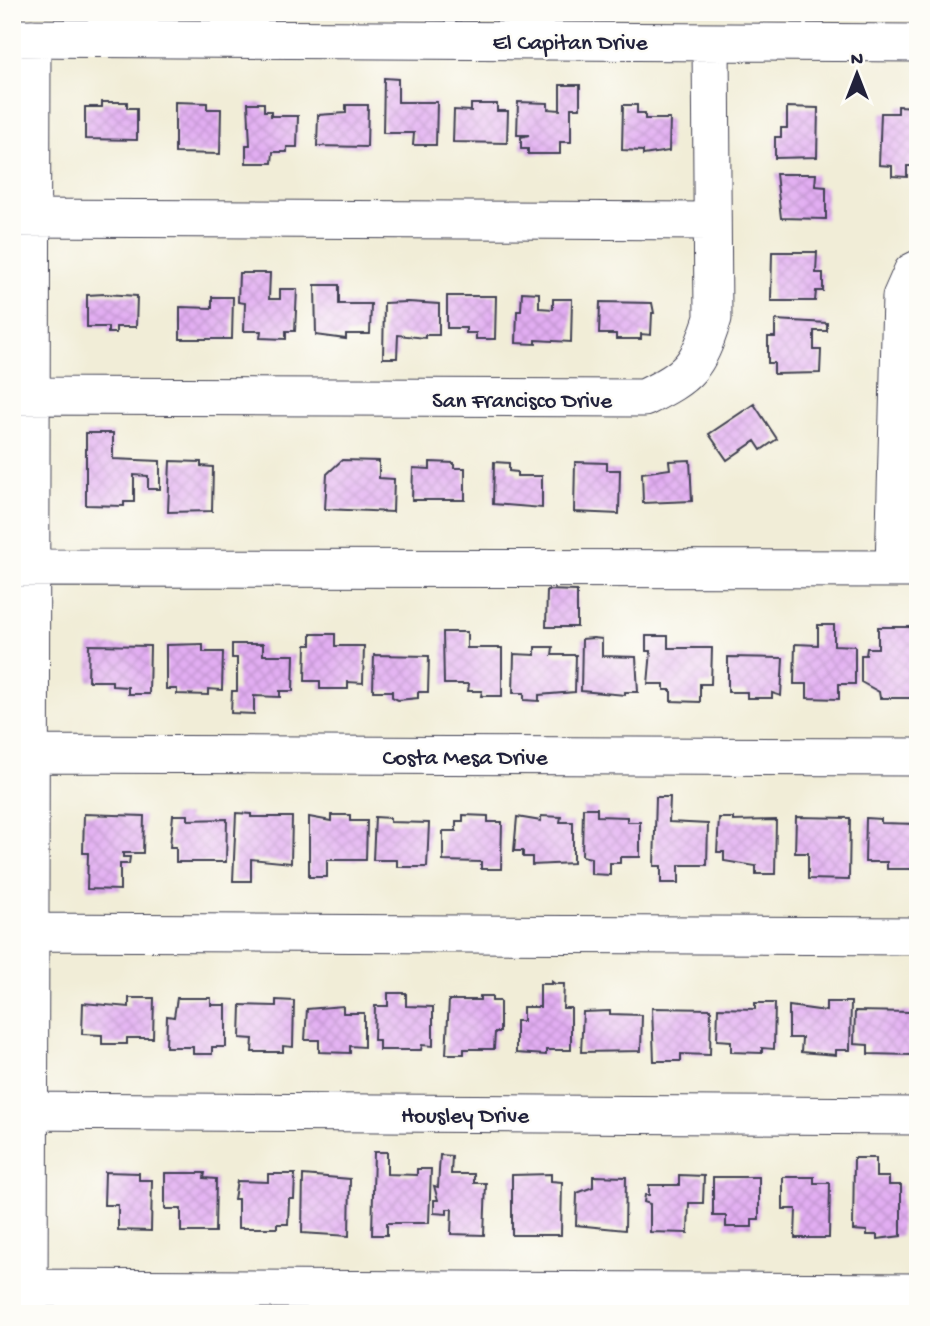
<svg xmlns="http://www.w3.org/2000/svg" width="930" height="1326" viewBox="0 0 930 1326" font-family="'Gochi Hand',sans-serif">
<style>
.building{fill:url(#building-cross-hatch)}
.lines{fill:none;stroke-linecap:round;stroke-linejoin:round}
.minor-casing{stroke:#414052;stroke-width:39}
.minor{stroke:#fff;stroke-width:37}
.labels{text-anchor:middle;stroke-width:5;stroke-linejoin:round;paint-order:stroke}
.street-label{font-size:23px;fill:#22223b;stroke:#fdfcf7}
</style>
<defs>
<pattern id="building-cross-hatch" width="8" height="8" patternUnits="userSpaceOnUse" patternTransform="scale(1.75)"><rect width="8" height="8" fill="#e2adf2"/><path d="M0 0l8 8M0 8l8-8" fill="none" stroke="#c295d0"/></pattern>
</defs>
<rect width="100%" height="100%" fill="#fdfcf7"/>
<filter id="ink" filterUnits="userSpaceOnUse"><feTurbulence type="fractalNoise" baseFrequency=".0143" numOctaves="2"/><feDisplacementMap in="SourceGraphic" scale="14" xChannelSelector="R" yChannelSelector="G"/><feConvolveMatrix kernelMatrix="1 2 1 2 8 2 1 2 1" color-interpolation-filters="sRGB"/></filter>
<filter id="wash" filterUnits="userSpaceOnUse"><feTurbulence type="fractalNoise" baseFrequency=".00686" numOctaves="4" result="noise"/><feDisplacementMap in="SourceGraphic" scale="28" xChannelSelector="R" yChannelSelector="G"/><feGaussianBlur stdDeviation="1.57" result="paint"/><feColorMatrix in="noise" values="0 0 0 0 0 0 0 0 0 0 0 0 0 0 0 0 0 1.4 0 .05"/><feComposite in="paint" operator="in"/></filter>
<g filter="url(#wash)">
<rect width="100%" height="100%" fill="#f1edd7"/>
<g id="blocks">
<path class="building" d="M384 78 398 79V102H437L436 145H413L414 133H383Z
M560 85H580V108H571V142H560V154H528V149H521V137L529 135H517L518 102 548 103V109L560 110Z
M102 102H127V108H137V140L85 139V107H102Z
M175 102 207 103V109H221L220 154 175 153Z
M248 103H264V111H271V116H298L297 147H287V152H273L272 163H246V145H250Z
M471 104H497V111H508L507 143 453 142 454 110 471 111Z
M346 105H368L367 147 317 146 318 115 346 113Z
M623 105H637V113H645V119H670L669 151 643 155V151L622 150Z
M898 106 918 107V166H907V177L892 176V166L879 165 881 113H898Z
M787 107 818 108 817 157 775 158V137H781V128H787Z
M776 174H816L815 186 826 187V219L781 218Z
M772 252H817L816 273H823V291H816L815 301H771Z
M239 273H270L269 299H280V289H297L295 331H286V339L260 338 261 331H244L245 303 238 302Z
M315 285H339V304H371L370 334H346V339L316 335Z
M522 292 539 293V308L553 309V299H572L571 342 536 340V344L516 343 517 311H521Z
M105 294 137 296 136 327H116V333H108V327H87V295Z
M447 296H496L495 339H476V333H466V328H447Z
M212 297H233L232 339H180V307L212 308Z
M408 302 439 304V335H425V338L398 335 397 358H383L384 303Z
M600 302 652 303 654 313H652L651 335 641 334V339H616V334H599Z
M775 320 827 323V331H814V350H821L820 373 774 374V363H768V337H775Z
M754 404 777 439 761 450 755 441 727 460 709 434Z
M86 433H113V459L160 461V489H148V476L134 475V502H124V506L86 505Z
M342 460 379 461V478L394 479 393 512 325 509 327 474Z
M690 460 692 501 643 503 642 473 670 469 669 461Z
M170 461 201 462V466L213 467 212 511 168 512Z
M430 462 454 463V468H465V500H412L413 468 430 469Z
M494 462 509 463V471L517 472V476H542V508L493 504Z
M575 462 607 463V470H620L619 514 574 512Z
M547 590 577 591V627H546Z
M818 625H834V645L855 646V684H839V699L807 698V684H794L795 644 818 645Z
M878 627H914L913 698H880L879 692 861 682V655H866L867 648H878Z
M443 632H467V648H502V696H481L482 691H468L469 684H444Z
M311 634H335V646H364L363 683 348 682V689H320V681H305L306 645H311Z
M646 636H668V648H712L711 684H700V702L671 701V690H664V684H648L651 651H646Z
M593 638 602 639V656L636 657 638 692H625V695L581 691 582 639Z
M203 644V652H223L222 690 208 689V695L177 694V689H166V645Z
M232 644H263V655H294L293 691H280V697L254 696V714L231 713 232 691H237V658H232Z
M89 645 150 646 149 694H128V687L112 686V681H88Z
M535 647H553L552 655H576L575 692 539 695V701L524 700V693H513L514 654 535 655Z
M374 655 429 656 428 692H418V698L398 700 392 697V691H373Z
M728 657 783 658 781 696 772 693V698H747V692H728Z
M656 797H670L669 822 708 824 707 865H679V883H661V866H654Z
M583 808H597V816L627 817V822H640V857H620V863H610V875L591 874V858L582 856Z
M236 813 251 814V817H292L291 863 251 859V881H233Z
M84 814 144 816 143 853H123V857H130L129 864H120V890L87 889 88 853H83Z
M173 815H188V820L227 819 226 862H176V847H170Z
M331 815H350V821H367L366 860H327V877H309V817L331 821Z
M463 815 488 816V822H502L501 869H481V862L443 861V831H456V821H463Z
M541 816 561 817 560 822H573V863L532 865V857H523V851H514L517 817 541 821Z
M375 817 390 818V822L429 823 427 867H397V860H373Z
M796 817 850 818 849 880 808 879V853H795Z
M719 818H733V821L776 820 775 874H756V866L724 861V852H717Z
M866 818 881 819V823L918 824V869H887V862H865Z
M551 981 555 984H564L563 1008H571V1050H546V1055L516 1053V1021H523V1007H540V984H551Z
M388 993H406V1006L433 1007V1046L422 1045 421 1050H379V1040H374L375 1006H388Z
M480 996H492V1001H500V1032H495L494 1049H464V1054H446L449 1000H480Z
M129 998H154L153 1038H127V1044H102V1035L82 1034 83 1003 129 1007Z
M177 998H211V1005H226V1047H212V1054H193V1047H166L167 1016 174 1017Z
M276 1000 294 1001 293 1047 283 1046V1052H252L253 1039 240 1038 241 1005 276 1006Z
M826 1002H851L850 1050H836V1055L801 1052 802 1038H789V1006L826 1011Z
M755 1003H775L774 1049 762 1048V1053L731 1052V1041L717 1040 718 1008 755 1009Z
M343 1006V1013H364V1047L350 1046V1053L319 1052V1040H305L307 1009Z
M652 1008 711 1009 710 1055 681 1054V1061H654Z
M610 1011V1014L642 1015 641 1051 581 1052 583 1012Z
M855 1011 911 1012V1055L868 1054V1045L854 1044Z
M374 1152H387V1174L417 1175V1169H431L429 1223H387V1235H372Z
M440 1155 452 1156 451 1174H474V1183H486L484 1235 451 1234 452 1209H447V1214L434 1213V1200H438L434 1186 438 1187Z
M854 1158H876V1177H889V1185H901V1236L877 1239V1235H867V1231L853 1230Z
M105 1172 139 1173V1180H152L151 1231 118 1230V1205H104Z
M165 1173H205L204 1178 216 1179 215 1232H181V1209H165Z
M268 1174H295L294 1199H289L288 1224H277V1228H238V1199H234L237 1181 268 1182Z
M551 1174V1181L562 1182 561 1235H512V1175Z
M303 1175 350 1179 349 1236 302 1233Z
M679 1175 704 1176 703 1203H689L688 1233 650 1232V1204L644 1202 645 1195H649V1185H679Z
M593 1176 626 1177 625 1230 576 1225 577 1193 593 1187Z
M713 1177H759V1219H752V1227H726V1216H713Z
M783 1177H814V1183H830L829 1238H795L796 1209H783Z"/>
</g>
</g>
<g filter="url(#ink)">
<use href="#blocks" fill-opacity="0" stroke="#414052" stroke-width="2"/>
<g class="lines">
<g class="minor-casing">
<path id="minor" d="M12 38 918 43
M12 218 712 221
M12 396 644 398C690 375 697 368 713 318L711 42
M12 568 918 569
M894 569 901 297 912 272 918 269
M12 754 918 757
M12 932 918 936
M12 1111 918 1116
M12 1288 918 1292
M29 1314 32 38"/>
</g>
<use href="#minor" class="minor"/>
</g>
</g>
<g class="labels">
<g class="street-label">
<text x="570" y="49">El Capitan Drive</text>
<text x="522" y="407">San Francisco Drive</text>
<text x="465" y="764">Costa Mesa Drive</text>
<text x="465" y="1122">Housley Drive</text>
</g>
</g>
<rect width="930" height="1326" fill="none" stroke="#fdfcf7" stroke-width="42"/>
<g transform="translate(857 74)" stroke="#fdfcf7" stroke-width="5" paint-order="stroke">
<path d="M0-5L12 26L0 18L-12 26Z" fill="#22223b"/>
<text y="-10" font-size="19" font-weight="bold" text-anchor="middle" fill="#22223b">N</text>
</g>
</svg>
